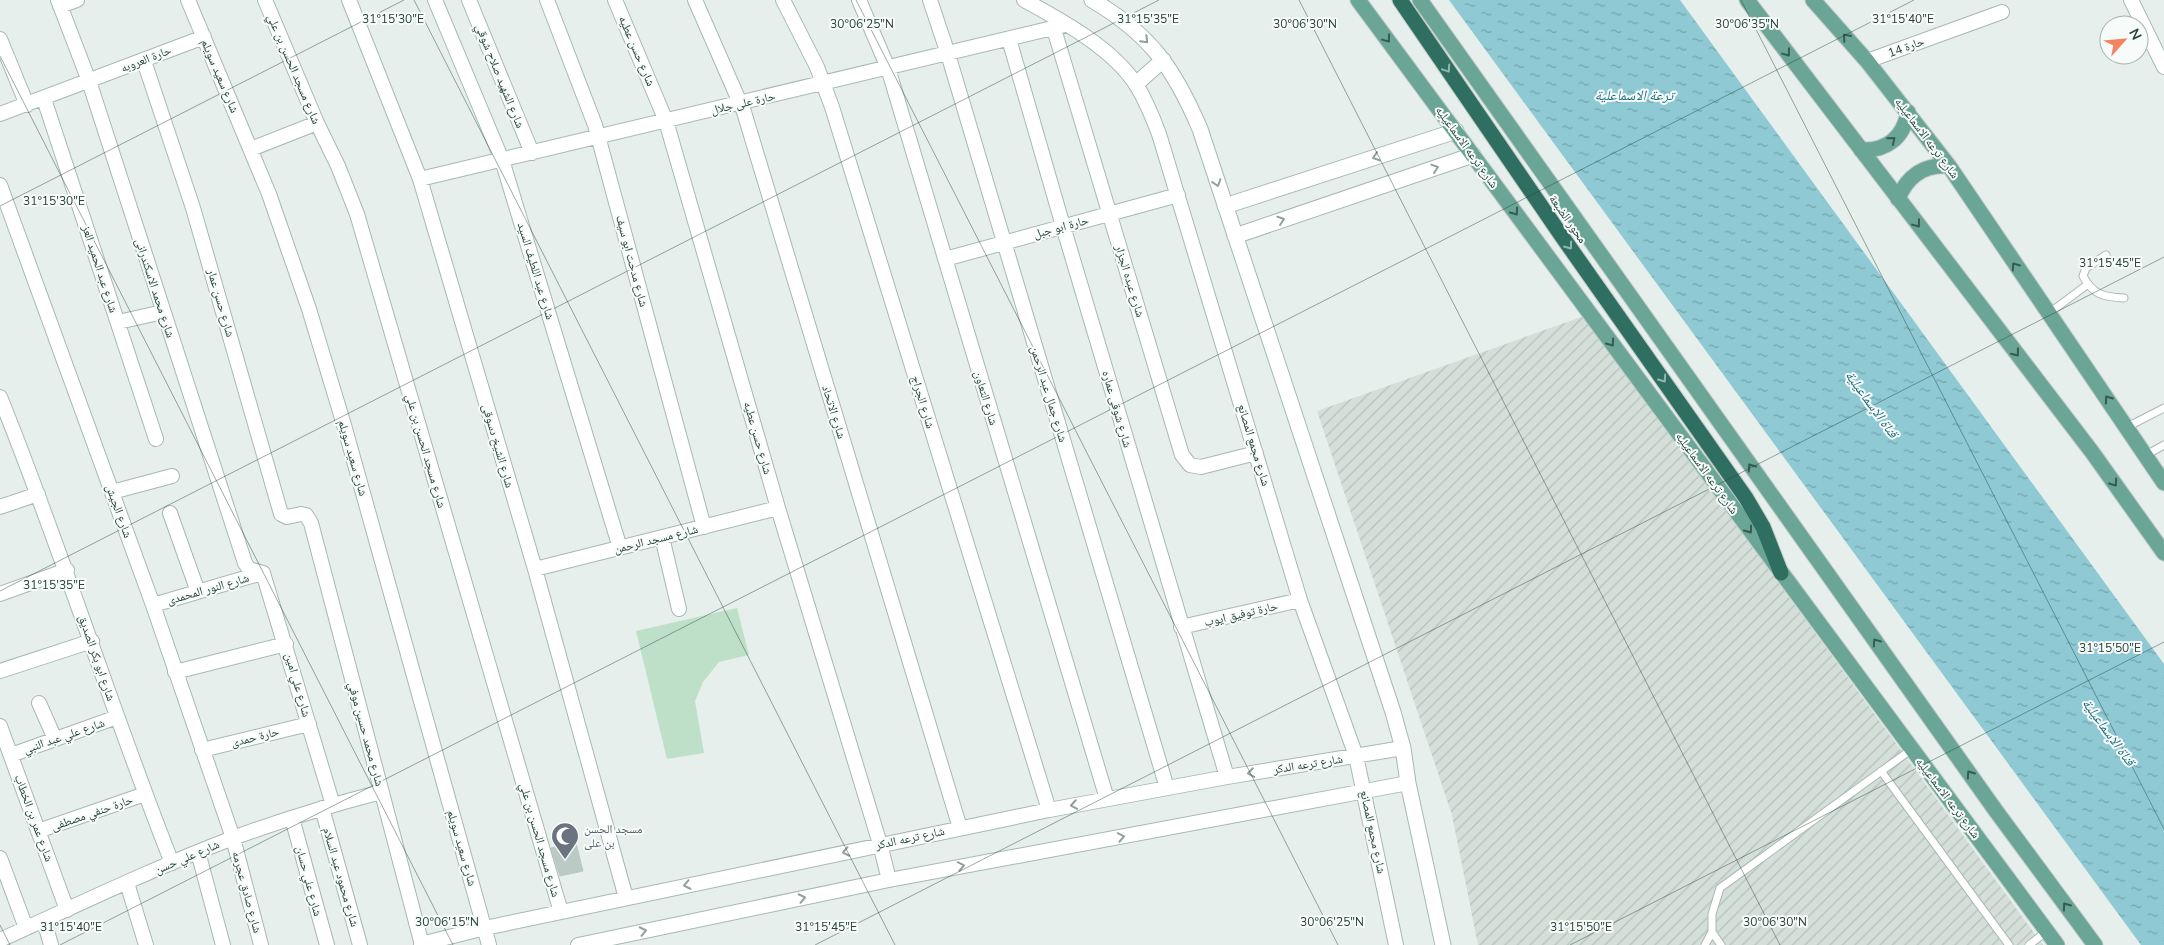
<svg xmlns="http://www.w3.org/2000/svg" width="2164" height="945" viewBox="0 0 2164 945" font-family="'Nunito Sans','Noto Naskh Arabic',sans-serif">
<style>
.industrial{fill:url(#industrial-furrows)}
.grass{fill:#bfe0c8}
.water{fill:url(#water-ripples)}
.building{fill:#bbcac4;stroke:#b8c9c2}
.lines{fill:none;stroke-linecap:round;stroke-linejoin:round}
.service-casing{stroke:#a8b8b2;stroke-width:9}
.minor-casing{stroke:#a8b8b2;stroke-width:16}
.tertiary-casing{stroke:#a8b8b2;stroke-width:17}
.primary-casing{stroke:#c2cac8;stroke-width:17}
.motorway-casing{stroke:#c2cac8;stroke-width:17}
.service{stroke:#fff;stroke-width:7}
.minor{stroke:#fff;stroke-width:14}
.tertiary{stroke:#fff;stroke-width:15}
.primary{stroke:#6aa596;stroke-width:15}
.motorway{stroke:#2f6f62;stroke-width:15}
.oneway{stroke:#365b51}
.oneway2{stroke:#92a09c}
.oneway3{stroke:#93b5ae}
.ticks{fill:none;stroke:#24423a;stroke-width:1;stroke-opacity:0.45}
.labels{text-anchor:middle;stroke-width:4;stroke-linejoin:round;paint-order:stroke}
.street-label{font-size:12px;fill:#24423a;stroke:#f7fbf9}
.worship-label{font-size:12px;fill:#5b616d;stroke:#f7fbf9;text-anchor:start}
.water-label{font-size:14px;font-style:italic;fill:#1c6f80;stroke:#f7fbf9}
.ticks-label{font-size:12px;text-anchor:middle;fill:#24423a;stroke:#f7fbf9;stroke-width:4;stroke-linejoin:round;paint-order:stroke}
</style>
<defs>
<pattern id="industrial-furrows" width="10" height="10" patternUnits="userSpaceOnUse" patternTransform="scale(1.25)"><rect width="10" height="10" fill="#d4dfda"/><path d="M-1 1l2-2M0 10L10 0M9 11l2-2" fill="none" stroke="#b6c1bc"/></pattern>
<pattern id="water-ripples" width="26" height="14" patternUnits="userSpaceOnUse" patternTransform="scale(1.25)"><rect width="26" height="14" fill="#8ec9d4"/><path d="M2 4q2-2 4 0t4 0M15 11q2-2 4 0t4 0" fill="none" stroke="#74a5ad"/></pattern>
</defs>
<rect width="100%" height="100%" fill="#e6efeb"/>
<path class="industrial" d="M1584 316 2043 945H1478L1452 815 1317 411Z"/>
<path class="grass" d="M737 608 749 655 719 662 703 682 695 701 704 753 667 759 636 631Z"/>
<path class="water" d="M1449 0H1680L2164 664V945H2141Z"/>
<path class="building" d="M576 843 583 871 560 876 551 848Z"/>
<g class="lines">
<g class="service-casing">
<path id="service" d="M2106 255 2086 268 2083 276C2093 295 2104 297 2124 298
M2048 314 2088 284
M2127 427 2164 408
M2146 455 2164 445
M1881 771 2009 945
M1712 932 1721 945
M1705 945 1712 932V914L1720 888 1912 749
M2029 945 2047 931"/>
</g>
<g class="minor-casing">
<path id="minor" d="M58 0 89 81 245 563 249 569 263 573 333 805
M188 0 269 194 309 309 344 425 489 945
M265 0 317 123 338 166 357 214 561 912
M349 0 420 179 535 569 626 898
M435 0 502 160 620 548
M469 0 532 153
M547 0 595 125 704 527
M615 0 666 121 778 508 880 844 889 880
M695 0 744 112 960 828
M783 0 817 67 832 107 1049 810
M859 0 888 68 1107 799
M930 0 948 54 1167 788
M1024 0C1061 20 1114 49 1137 86 1146 101 1153 118 1159 134L1300 600 1356 756 1396 945
M2131 0 2164 67
M60 6 77 0
M1054 29 1182 455 1190 465 1201 467 1256 453
M0 39 27 105
M1009 39 1063 226 1227 777
M144 61 193 208 281 514 287 517 301 514 306 515 311 523 422 945
M1867 61 2002 12
M44 99 156 439
M0 114 204 37
M251 149 317 123
M420 179 1065 25
M0 185 153 605 233 838 261 945
M945 259 1178 195
M118 322 163 312
M0 397C62 550 111 709 172 863
M112 492 172 476
M0 507 38 494
M170 513 198 592
M662 537 679 609
M535 569 778 508
M0 594 67 570
M153 605 262 573
M1181 627 1300 600
M0 671 92 641
M175 672 286 644
M39 703 55 739
M0 726 67 910
M202 750 309 724
M11 755 117 717
M322 808 360 945
M292 818 327 945
M38 831 145 794
M198 852 223 945
M0 858 26 928
M127 883 146 945
M44 920 51 945
M0 940C77 905 154 868 233 838 282 820 331 805 381 792
M421 944 485 928 1049 810 1227 777 1403 748
M578 945 889 880 1408 783"/>
</g>
<g class="tertiary-casing">
<path id="tertiary" d="M1092 0C1150 34 1174 68 1200 129L1393 712 1403 748 1408 783 1443 945
M1136 84 1163 60
M1225 206 1456 131
M1235 236 1473 155"/>
</g>
<g class="primary-casing">
<path id="primary" d="M1358 0 2057 945
M1420 0 1996 811 2095 945
M1747 0 2092 452 2164 553
M1813 0 1867 61 1949 166 2164 483
M1861 150C1887 151 1904 137 1908 112
M1898 199C1907 176 1925 164 1949 166"/>
</g>
<g class="motorway-casing">
<path id="motorway" d="M1400 0 1561 235 1746 498 1763 527 1781 573"/>
</g>
<use href="#service" class="service"/>
<use href="#minor" class="minor"/>
<use href="#tertiary" class="tertiary"/>
<use href="#primary" class="primary"/>
<use href="#motorway" class="motorway"/>
</g>
<defs><path id="oneway-chevron" d="M-2-3.5L2.5 0L-2 3.5" fill="none" stroke-width="1.6" stroke-linecap="round" stroke-linejoin="round" transform="scale(1.25)"/></defs>
<g class="oneway">
<use href="#oneway-chevron" transform="translate(1846 37) rotate(-131)"/>
<use href="#oneway-chevron" transform="translate(1387 39) rotate(53)"/>
<use href="#oneway-chevron" transform="translate(1787 53) rotate(53)"/>
<use href="#oneway-chevron" transform="translate(1892 140) rotate(-40)"/>
<use href="#oneway-chevron" transform="translate(1515 212) rotate(54)"/>
<use href="#oneway-chevron" transform="translate(1917 224) rotate(53)"/>
<use href="#oneway-chevron" transform="translate(2015 266) rotate(-125)"/>
<use href="#oneway-chevron" transform="translate(1611 343) rotate(54)"/>
<use href="#oneway-chevron" transform="translate(2016 353) rotate(52)"/>
<use href="#oneway-chevron" transform="translate(2108 399) rotate(-125)"/>
<use href="#oneway-chevron" transform="translate(1751 467) rotate(-125)"/>
<use href="#oneway-chevron" transform="translate(2114 483) rotate(54)"/>
<use href="#oneway-chevron" transform="translate(1749 530) rotate(54)"/>
<use href="#oneway-chevron" transform="translate(1876 642) rotate(-125)"/>
<use href="#oneway-chevron" transform="translate(1970 774) rotate(-125)"/>
<use href="#oneway-chevron" transform="translate(2066 906) rotate(-126)"/>
</g>
<g class="oneway2">
<use href="#oneway-chevron" transform="translate(1145 40) rotate(45)"/>
<use href="#oneway-chevron" transform="translate(1376 157) rotate(162)"/>
<use href="#oneway-chevron" transform="translate(1435 168) rotate(-19)"/>
<use href="#oneway-chevron" transform="translate(1217 183) rotate(72)"/>
<use href="#oneway-chevron" transform="translate(1281 220) rotate(-19)"/>
<use href="#oneway-chevron" transform="translate(1251 773) rotate(171)"/>
<use href="#oneway-chevron" transform="translate(1074 805) rotate(170)"/>
<use href="#oneway-chevron" transform="translate(1121 837) rotate(-11)"/>
<use href="#oneway-chevron" transform="translate(846 852) rotate(168)"/>
<use href="#oneway-chevron" transform="translate(961 866) rotate(-11)"/>
<use href="#oneway-chevron" transform="translate(687 885) rotate(168)"/>
<use href="#oneway-chevron" transform="translate(802 898) rotate(-12)"/>
<use href="#oneway-chevron" transform="translate(643 931) rotate(-12)"/>
</g>
<g class="oneway3">
<use href="#oneway-chevron" transform="translate(1447 69) rotate(56)"/>
<use href="#oneway-chevron" transform="translate(1569 246) rotate(55)"/>
<use href="#oneway-chevron" transform="translate(1663 379) rotate(55)"/>
</g>
<path class="ticks" d="M414 0 895 945M856 0 1338 945M1299 0 1780 945M1741 0 2164 829M0 56 453 945M0 206 404 0M0 591 1159 0M0 925 10 945M60 945 1914 0M815 945 2164 257M1570 945 2164 642"/>
<defs>
<g id="mosque-pin" transform="scale(1.4375)"><path d="M0 17L-7.5 6A9.5 9.5 0 1 1 7.5 6Z" fill="#6b7280" stroke="#f7fbf9"/><path d="M3.5-4.9A6 6 0 1 0 3.5 4.9A5 5 0 1 1 3.5-4.9Z" fill="#fff"/></g>
</defs>
<g fill-rule="evenodd">
<use href="#mosque-pin" x="565" y="836"/>
</g>
<g class="labels">
<g class="street-label">
<text transform="translate(1906 47) rotate(-20)" y="4">حارة 14</text>
<text transform="translate(637 51) rotate(67)" y="4">شارع حسن عطيه</text>
<text transform="translate(146 59) rotate(-21)" y="4">حارة العروبه</text>
<text transform="translate(294 69) rotate(67)" y="4">شارع مسجد الحسن بن علي</text>
<text transform="translate(220 76) rotate(67)" y="4">شارع سعيد سويلم</text>
<text transform="translate(500 76) rotate(68)" y="4">شارع الشهيد صلاح شوقي</text>
<text transform="translate(743 103) rotate(-13)" y="4">حارة على جلال</text>
<text transform="translate(1927 138) rotate(53)" y="4">شارع ترعه الاسماعيليه</text>
<text transform="translate(1467 147) rotate(54)" y="4">شارع ترعه الاسماعيليه</text>
<text transform="translate(1568 219) rotate(55)" y="4">محور الضبعة</text>
<text transform="translate(1061 227) rotate(-15)" y="4">حارة ابو جبل</text>
<text transform="translate(632 261) rotate(75)" y="4">شارع مدحت ابو سيف</text>
<text transform="translate(100 269) rotate(72)" y="4">شارع عبد الحميد العز</text>
<text transform="translate(536 271) rotate(73)" y="4">شارع عبد اللطيف السيد</text>
<text transform="translate(1130 281) rotate(73)" y="4">شارع عبده الجزار</text>
<text transform="translate(155 288) rotate(72)" y="4">شارع محمد الاسكندرانى</text>
<text transform="translate(221 303) rotate(74)" y="4">شارع حسن عمار</text>
<text transform="translate(1049 394) rotate(73)" y="4">شارع جمال عبد الرحمن</text>
<text transform="translate(986 398) rotate(73)" y="4">شارع التعاون</text>
<text transform="translate(923 402) rotate(73)" y="4">شارع الجراج</text>
<text transform="translate(1117 409) rotate(74)" y="4">شارع شوقى عماره</text>
<text transform="translate(834 412) rotate(73)" y="4">شارع الاتحاد</text>
<text transform="translate(758 438) rotate(74)" y="4">شارع حسن عطيه</text>
<text transform="translate(1254 445) rotate(73)" y="4">شارع مجمع المصانع</text>
<text transform="translate(498 446) rotate(74)" y="4">شارع الشيخ دسوقى</text>
<text transform="translate(426 451) rotate(74)" y="4">شارع مسجد الحسن بن علي</text>
<text transform="translate(353 458) rotate(74)" y="4">شارع سعيد سويلم</text>
<text transform="translate(1707 473) rotate(54)" y="4">شارع ترعه الاسماعيليه</text>
<text transform="translate(119 511) rotate(70)" y="4">شارع الجيش</text>
<text transform="translate(656 539) rotate(-14)" y="4">شارع مسجد الرحمن</text>
<text transform="translate(208 589) rotate(-16)" y="4">شارع النور المحمدى</text>
<text transform="translate(1241 614) rotate(-13)" y="4">حارة توفيق ايوب</text>
<text transform="translate(97 658) rotate(71)" y="4">شارع ابو بكر الصديق</text>
<text transform="translate(298 685) rotate(74)" y="4">شارع علي امين</text>
<text transform="translate(366 734) rotate(75)" y="4">شارع محمد حسين موفي</text>
<text transform="translate(64 736) rotate(-19)" y="4">شارع علي عبد النبي</text>
<text transform="translate(255 737) rotate(-14)" y="4">حارة حمدى</text>
<text transform="translate(1308 764) rotate(-9)" y="4">شارع ترعه الدكر</text>
<text transform="translate(1948 798) rotate(53)" y="4">شارع ترعه الاسماعيليه</text>
<text transform="translate(92 813) rotate(-19)" y="4">حارة حنفي مصطفى</text>
<text transform="translate(34 818) rotate(70)" y="4">شارع عمر بن الخطاب</text>
<text transform="translate(1373 832) rotate(78)" y="4">شارع مجمع المصانع</text>
<text transform="translate(910 838) rotate(-12)" y="4">شارع ترعه الدكر</text>
<text transform="translate(540 840) rotate(74)" y="4">شارع مسجد الحسن بن علي</text>
<text transform="translate(462 848) rotate(74)" y="4">شارع سعيد سويلم</text>
<text transform="translate(187 857) rotate(-23)" y="4">شارع علي حسن</text>
<text transform="translate(341 877) rotate(74)" y="4">شارع محمود عبد السلام</text>
<text transform="translate(309 881) rotate(75)" y="4">شارع علي حسان</text>
<text transform="translate(247 892) rotate(75)" y="4">شارع صادق عجرمه</text>
</g>
<g class="worship-label">
<text x="584" y="833">مسجد الحسن<tspan x="584" dy="14">بن على</tspan></text>
</g>
<g class="water-label">
<text x="1634" y="100">ترعة الاسماعلية</text>
<text transform="translate(1872 404) rotate(54)" y="5">قناة الإسماعيلية</text>
<text transform="translate(2109 732) rotate(54)" y="5">قناة الإسماعيلية</text>
</g>
</g>
<g class="ticks-label">
<text x="393" y="23">31°15'30"E</text>
<text x="1148" y="23">31°15'35"E</text>
<text x="1903" y="23">31°15'40"E</text>
<text x="862" y="28">30°06'25"N</text>
<text x="1305" y="28">30°06'30"N</text>
<text x="1747" y="28">30°06'35"N</text>
<text x="54" y="205">31°15'30"E</text>
<text x="2110" y="267">31°15'45"E</text>
<text x="54" y="589">31°15'35"E</text>
<text x="2110" y="652">31°15'50"E</text>
<text x="447" y="926">30°06'15"N</text>
<text x="1332" y="926">30°06'25"N</text>
<text x="1775" y="926">30°06'30"N</text>
<text x="71" y="931">31°15'40"E</text>
<text x="826" y="931">31°15'45"E</text>
<text x="1581" y="931">31°15'50"E</text>
</g>
<g transform="translate(2124 40) rotate(63)"><circle r="24" fill="#f7fbf9" stroke="#a3b1ad"/>
<path d="M0-4L9 19L0 12L-9 19Z" fill="#f4845f"/>
<text y="-8" font-size="14" font-weight="bold" text-anchor="middle" fill="#24423a">N</text>
</g>
</svg>
